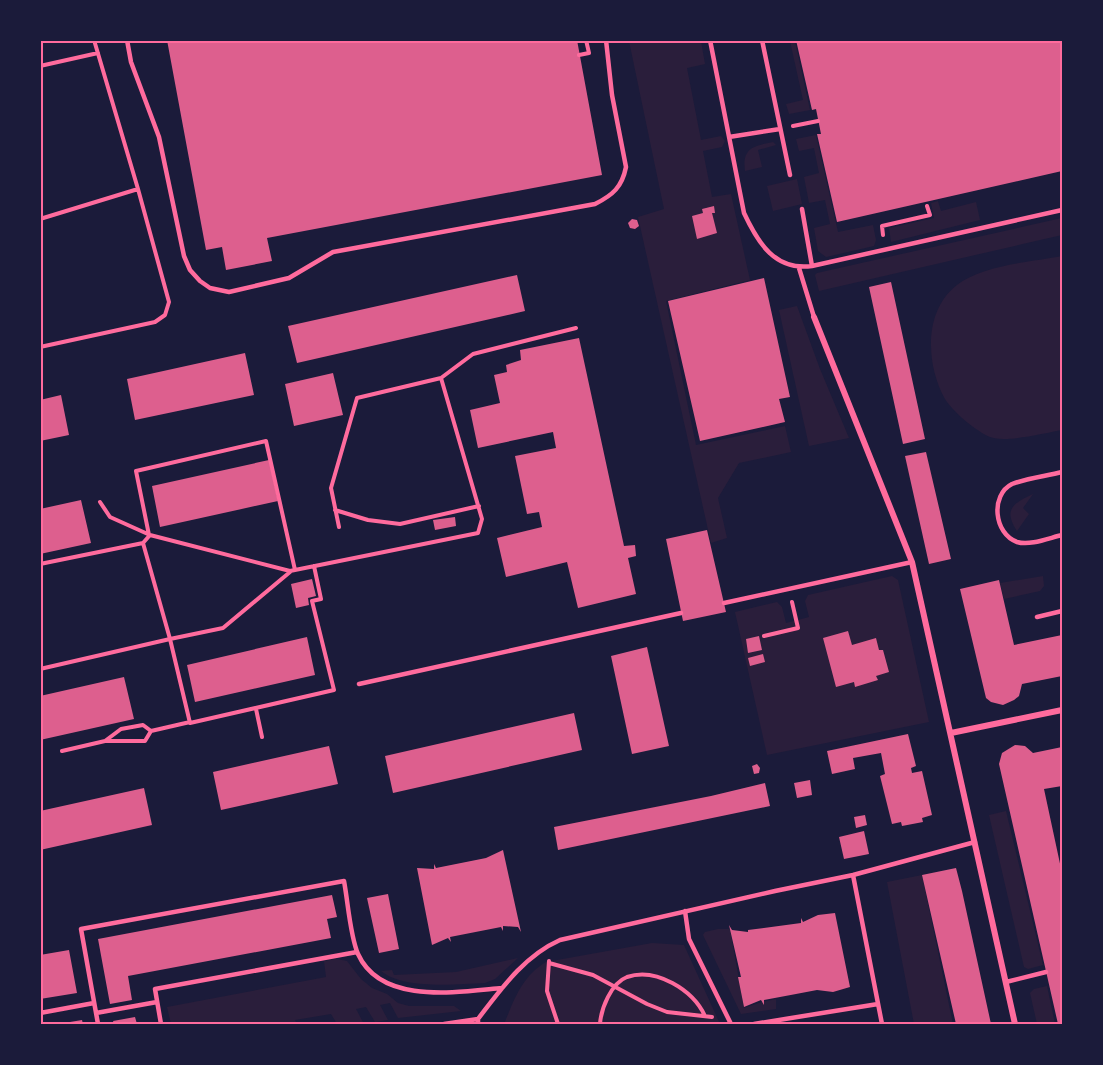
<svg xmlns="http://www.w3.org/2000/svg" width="1103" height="1065" viewBox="0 0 1103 1065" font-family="Signika,sans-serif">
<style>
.green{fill:#2a1e3b}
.building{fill:#dd5f8e}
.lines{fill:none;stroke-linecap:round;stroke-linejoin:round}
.path{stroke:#ff6b9d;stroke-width:4}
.service{stroke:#ff6b9d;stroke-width:4.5}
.minor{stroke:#ff6b9d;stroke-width:6}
.neatline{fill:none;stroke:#ff6b9d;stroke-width:2}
</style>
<rect width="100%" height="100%" fill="#1b1b3a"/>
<path class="green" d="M629 41H701L705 64 687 68 701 140 721 136 725 141 722 147 703 151 712 197 731 194 750 280 666 301 696 445 785 426 791 452 739 463 718 498 727 538 711 543 638 217 664 209Z
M790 41H795L810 110 789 114 786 104 803 100Z
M816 135 838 232 873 225 876 240 874 246 826 257 818 251 814 228 830 224 825 200 809 203 804 177 819 173 814 148 799 151 796 139Z
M773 142 776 145 758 150 762 167 745 171C742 148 753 146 773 142Z
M797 179 802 204 773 211 767 186Z
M938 201 941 211 976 202 980 220 891 242 889 228 934 218 931 203Z
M1062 218V235L819 291 815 275 817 273Z
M1062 256V430C1045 433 1006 443 990 437 976 431 953 412 945 399 926 365 923 311 957 285 983 265 1031 262 1062 256Z
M797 306 820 369 849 438 809 446 779 310Z
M1033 494 1023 508 1029 514 1017 531C1003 510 1013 503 1033 494Z
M892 576 898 580 929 722 767 755 735 612 777 602 782 607 786 623 809 617 805 601 808 595Z
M1043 576 1044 586 1040 591 1004 599 1000 583Z
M1006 811 1043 965 1028 969 1024 967 989 815Z
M922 875 953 1024H914L887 882Z
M718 929H730L744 1008 762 1002 776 999V1009L741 1014 703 935 705 932Z
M652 943 684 945 720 1024H504C514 1000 522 976 546 962Z
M518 958 495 979 485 983C456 984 404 990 381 971L392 970 394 975 456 972Z
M337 959 347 961 361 979 372 988 387 994 398 1003 409 1006H454L461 1011 398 1018 390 1003 380 1005 388 1020 375 1022 366 1007 356 1009 364 1024H337L331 1014 295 1020 297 1024H171L167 1007 326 977 324 961Z
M1047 986 1055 1024H1037L1030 993 1034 989Z"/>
<path class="building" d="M167 40H577L602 175 267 238 272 261 226 270 222 247 206 250Z
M796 40H1062V171L837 222 817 134H821L816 109 812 110Z
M714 206 715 213H712L717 233 697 239 692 216 703 213 702 209Z
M632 219 637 220 639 226 635 229 630 228 628 223Z
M517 275 525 311 297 363 288 326Z
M764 278 790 397 779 399 785 422 700 441 668 301Z
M891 282 925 439 903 444 869 287Z
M579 338 624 546 635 545 636 556 628 558 636 594 578 608 567 562 506 577 497 538 542 527 539 512 527 514 515 456 556 448 553 432 478 448 470 410 500 403 494 375 507 372 506 365 521 360 520 350Z
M245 353 254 395 135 420 127 379Z
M333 373 343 415 294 426 285 384Z
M61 395 69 435 40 441V400Z
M926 452 951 559 929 564 905 456Z
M269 460 278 501 160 527 152 486Z
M81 500 91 543 40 554V509Z
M455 517 456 526 435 530 433 520Z
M707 530 726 612 683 621 666 539Z
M312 579 316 596 308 598 309 605 296 608 291 584Z
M999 580 1014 645 1062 635V676L1022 684 1019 696 1014 700 1003 705 991 702 986 698 960 589Z
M848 631 852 645 876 638 879 650H883L889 672 876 676 878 680 855 687 854 682 836 687 823 638Z
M759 636 762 650 748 653 746 639Z
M307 637 315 675 195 702 187 665Z
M647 647 669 746 632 754 611 656Z
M763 654 765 662 750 666 748 658Z
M124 677 134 719 40 740V696Z
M574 713 582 750 393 793 385 756Z
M908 734 916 766 911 768 912 773 922 771 932 815 922 818 923 822 902 826 901 822 892 824 880 776 885 774 881 753 853 758 855 769 832 774 827 751Z
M1015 745 1025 746 1033 753 1062 747V786L1044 789 1062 873V1024H1058L999 764 1002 753Z
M329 746 338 784 221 810 213 772Z
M757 764 760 768 759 773 754 774 752 766Z
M810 780 812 795 797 798 794 783Z
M765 783 770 806 558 850 554 827 711 796Z
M144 788 152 825 40 850V811Z
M865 815 867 825 856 828 854 817Z
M864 831 869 854 844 859 839 837Z
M503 850 521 932 518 927 503 926V931L501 927 450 937 451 942 448 938 432 945 417 868 434 869V864L436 868 486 858Z
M956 868 962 891 991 1024H956L922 875Z
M388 894 399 949 379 953 367 898Z
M332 895 337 917 327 919 331 938 128 976 132 1000 110 1004 98 939Z
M835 913 850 987 833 992 817 990 796 994 764 1000V1005L761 1000 744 1007 738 977H741L729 925 732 930 748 932V930L801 923V918L803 922 818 915Z
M69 950 77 993 40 999V955Z
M135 1017 137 1024H114L113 1021Z
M82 1020 83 1024H64V1023Z"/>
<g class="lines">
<path class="path" d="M579 55 589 53 586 40
M40 66 98 53
M793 126 818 121
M40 219 138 189
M883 235 882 226 930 215 927 206
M40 347 155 322 165 315 169 302 138 189 94 40
M441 378 473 354 576 328
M100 502 110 517 150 535 290 571 478 533 482 519 441 378 357 398 331 488 339 527
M335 510 368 520 400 524 479 506
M149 535 136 471 266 441 295 570
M40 564 143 543
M290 572 223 628 170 639 190 723 334 690 312 601 321 599 314 566
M764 636 798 628 792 602
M40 669 170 639 143 543 150 535
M256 709 262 737
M105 741 121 729 143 725 151 731
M62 751 105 741H145L151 731 190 722
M549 961 547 991 558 1024
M549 963 593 975 647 1004 667 1012 712 1017
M600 1024C601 1009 611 983 627 977 656 967 693 990 705 1016"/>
<path class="service" d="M127 40 131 62 159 137 184 256 190 270 200 281 210 288 229 292 289 278 333 252 595 204C613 195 622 187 626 167L612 95 606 40
M710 40 744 213C758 243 775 271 812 266L1062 210
M762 40 790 175
M729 137 780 129
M802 209 812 266
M799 268 814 317
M1062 472C1047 476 1027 478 1012 484 990 495 994 534 1017 542 1030 546 1049 538 1062 535
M724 603 912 562
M1037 617 1062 611
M359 684 681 613
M853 875 882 1024
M685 911 689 939 731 1024
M1006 982 1046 972
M40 1013 94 1003
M96 1013 157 1002
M98 1024 81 929 344 881C348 902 350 936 358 954 381 1005 457 992 502 988
M161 1024 155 989 357 952
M444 1024 478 1019
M478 1024V1019C501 989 524 956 560 940L775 891 853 875 975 842
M754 1024 878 1004"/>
<path class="minor" d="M814 317 912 562 1015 1024
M951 733 1062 710"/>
</g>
<rect width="1103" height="1065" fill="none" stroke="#1b1b3a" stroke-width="84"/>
<rect x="42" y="42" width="1019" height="981" class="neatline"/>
</svg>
